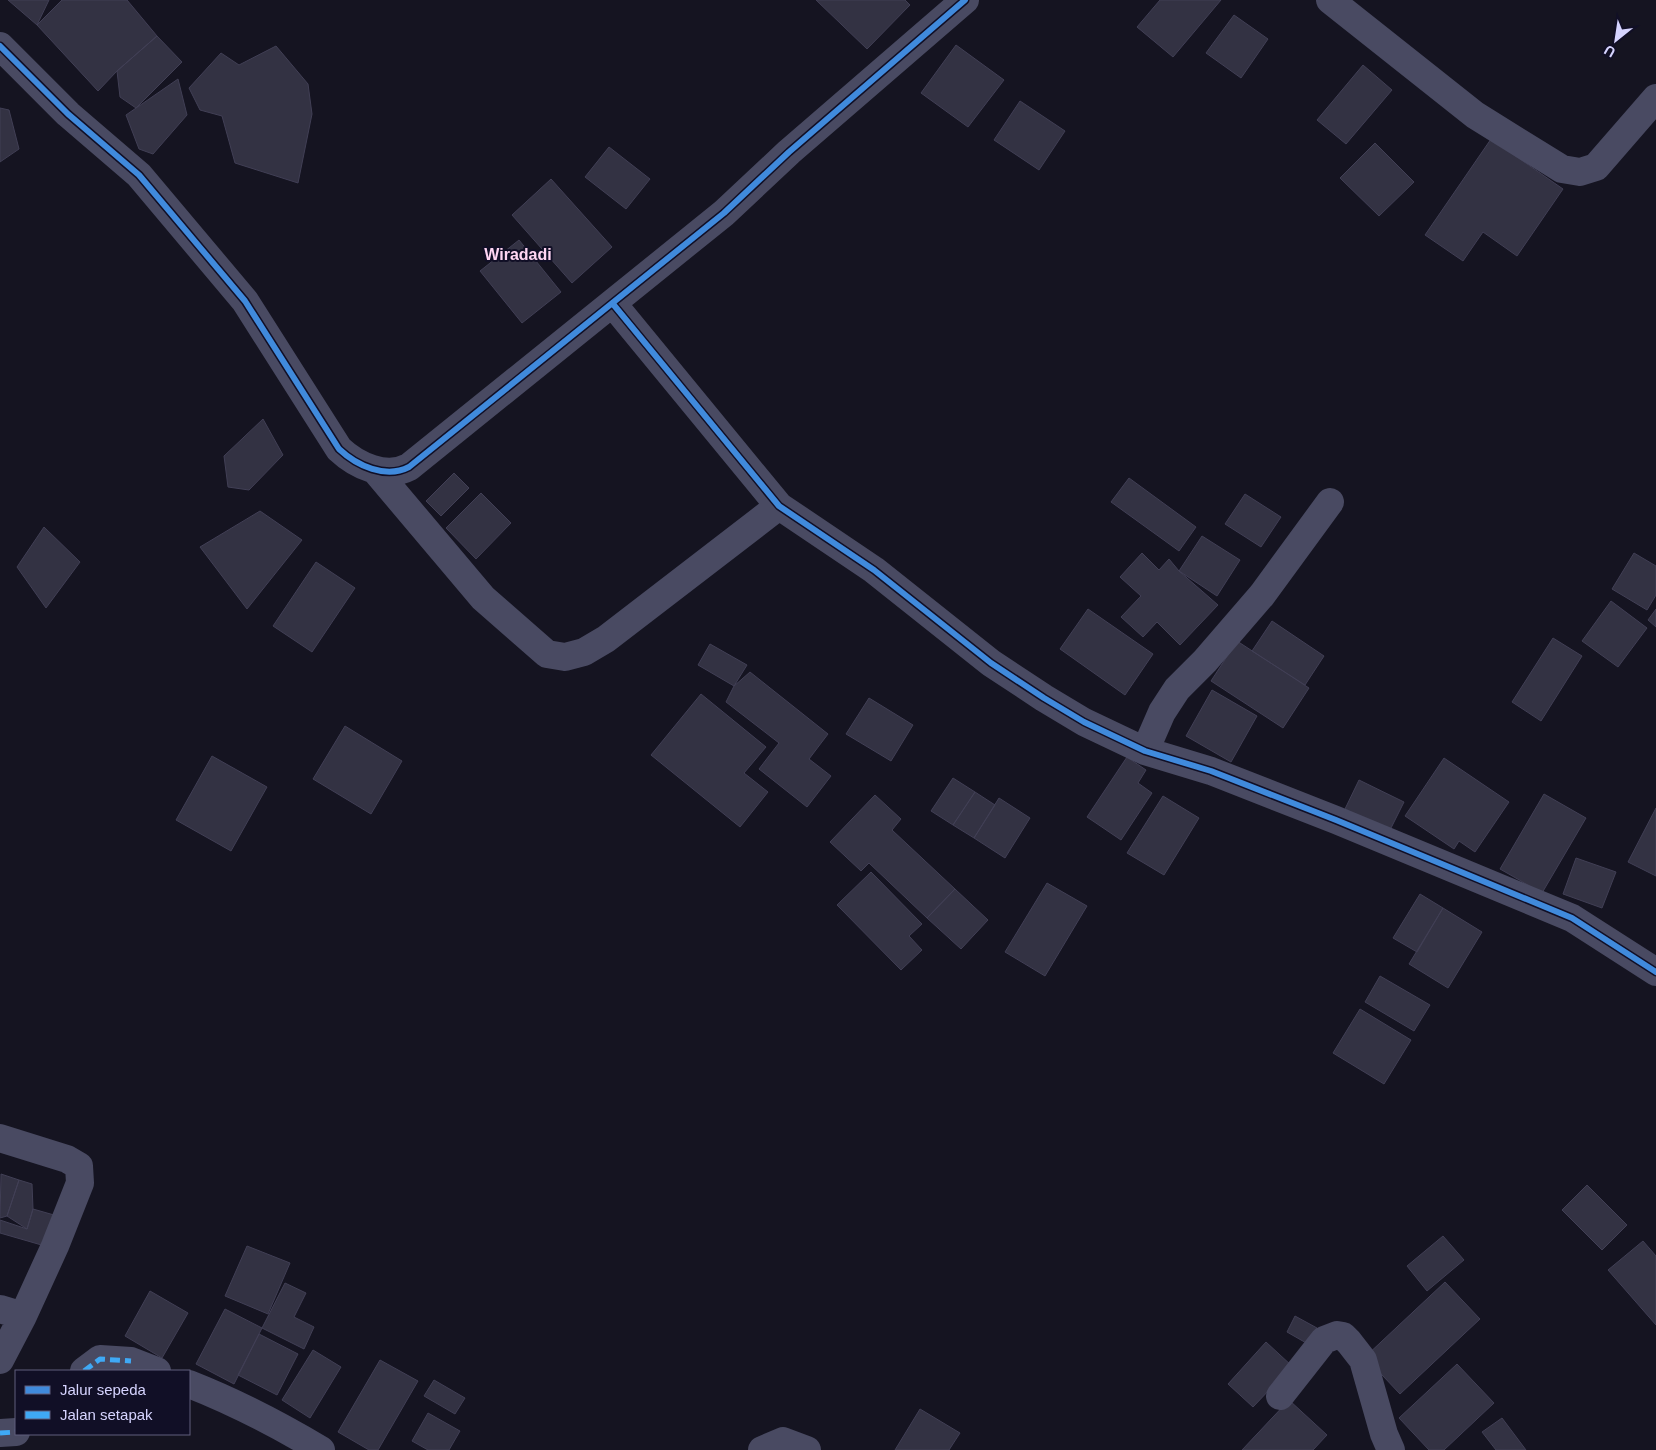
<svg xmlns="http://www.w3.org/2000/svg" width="1656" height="1450" viewBox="0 0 1656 1450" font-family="Helvetica,sans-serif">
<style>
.building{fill:#333243;stroke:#413f55}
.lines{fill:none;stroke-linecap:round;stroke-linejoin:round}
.street{stroke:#494a62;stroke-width:28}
.quiet{stroke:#3fa9f5;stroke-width:5;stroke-dasharray:10 5;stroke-linecap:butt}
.cycleway-casing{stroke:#110f26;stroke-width:9}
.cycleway{stroke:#408adc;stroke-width:6}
.labels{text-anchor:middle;stroke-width:4;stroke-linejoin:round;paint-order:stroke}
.quarter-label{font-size:16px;font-weight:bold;fill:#ffd6f3;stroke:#110f26}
</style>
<rect width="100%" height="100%" fill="#151421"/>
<path class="building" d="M8 0H49L37 25Z
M62 0H127L157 36 117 71 98 91 37 25Z
M816 0H905L910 5 867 49Z
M1160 0H1221L1173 57 1137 27Z
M1234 15 1268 39 1241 78 1206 53Z
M157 36 182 62 136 108 120 97 117 71Z
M956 45 1004 80 968 127 921 93Z
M276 46 308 84 312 114 298 183 235 163 222 116 200 110 189 88 221 53 239 65Z
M1363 65 1392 90 1346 144 1317 120Z
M178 79 187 115 153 154 139 149 126 115Z
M1020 101 1065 131 1039 170 994 140Z
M0 108 9 110 19 149 0 162Z
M1491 139 1563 189 1517 256 1483 232 1463 261 1425 235Z
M1375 143 1414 182 1379 216 1340 178Z
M609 147 650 179 626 209 585 177Z
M551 179 612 247 572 283 512 215Z
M519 240 561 292 522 323 480 271Z
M263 419 283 455 249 490 228 487 224 456Z
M454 473 469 488 441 516 426 501Z
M1129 478 1196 527 1179 551 1111 502Z
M481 493 511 523 476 559 446 528Z
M1245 494 1281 517 1261 547 1225 524Z
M260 511 302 540 247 609 200 547Z
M44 527 80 562 46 608 17 567Z
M1202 536 1240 560 1217 596 1179 571Z
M1142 553 1159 570 1169 559 1179 571 1218 605 1180 645 1157 622 1143 637 1121 617 1141 596 1120 577Z
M1634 553 1656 566V595L1647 610 1612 589Z
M316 562 355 588 312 652 273 626Z
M1611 601 1647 628 1618 667 1582 641Z
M1088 609 1153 654 1125 695 1060 649Z
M1656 609V627L1648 620Z
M1272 621 1324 656 1305 685 1252 651Z
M1553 638 1582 656 1541 721 1512 702Z
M1237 641 1309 688 1283 728 1211 681Z
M710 644 747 665 734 686 698 665Z
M750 672 828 734 809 759 831 776 807 807 759 769 779 743 726 702 734 686Z
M1212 690 1257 716 1231 762 1186 736Z
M701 694 766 747 744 773 768 792 740 827 651 755Z
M869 698 913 725 891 761 846 734Z
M345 726 402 761 371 814 313 779Z
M212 756 267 787 231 851 176 820Z
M1127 757 1146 770 1138 783 1152 793 1121 840 1087 817Z
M1444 758 1509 802 1475 852 1459 841 1454 849 1405 816Z
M953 778 975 792 953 825 931 811Z
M1359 780 1404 802 1388 834 1344 811Z
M975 792 995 805 974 838 953 825Z
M1544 794 1586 818 1542 893 1500 869Z
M875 795 901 819 892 830 955 889 927 918 869 863 861 871 830 842Z
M1163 796 1199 818 1164 875 1127 853Z
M999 798 1030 818 1005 858 974 838Z
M1656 808V876L1628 862Z
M1576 858 1616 872 1602 908 1563 894Z
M871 872 922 924 909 936 922 950 901 970 837 905Z
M1047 883 1087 906 1045 976 1005 952Z
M955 889 988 920 961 949 927 918Z
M1420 894 1443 908 1417 952 1393 938Z
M1443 908 1482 932 1448 988 1409 964Z
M1380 976 1430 1005 1414 1031 1365 1002Z
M1360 1009 1411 1040 1384 1084 1333 1053Z
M1 1174 19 1180 7 1216 0 1218Z
M19 1180 32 1184 33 1209 27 1229 7 1216Z
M1587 1185 1627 1225 1602 1250 1562 1210Z
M33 1209 54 1215 45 1246 0 1233V1220L27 1229Z
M1443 1236 1464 1260 1427 1291 1407 1266Z
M1643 1241 1656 1256V1325L1608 1270Z
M247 1246 290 1263 268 1314 225 1296Z
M1445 1282 1480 1319 1400 1394 1365 1357Z
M285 1283 306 1293 294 1317 314 1327 304 1349 262 1328Z
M150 1291 188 1313 162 1358 125 1336Z
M225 1309 262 1328 234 1384 196 1364Z
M1295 1316 1317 1328 1308 1344 1287 1332Z
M259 1334 298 1354 277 1395 238 1375Z
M1266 1342 1292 1366 1253 1407 1228 1384Z
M313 1350 341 1367 310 1418 282 1400Z
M380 1360 418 1381 378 1450H369L338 1432Z
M1457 1364 1494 1403 1444 1450H1429L1399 1418Z
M434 1380 465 1398 455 1414 424 1396Z
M1289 1400 1327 1435 1313 1450H1242Z
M920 1409 960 1433 949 1450H895Z
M428 1413 460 1431 449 1450H428L412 1441Z
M1502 1418 1526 1450H1496L1482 1432Z"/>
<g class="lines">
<path class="street" d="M1330 0 1475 115 1562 169 1580 172 1596 167 1656 98
M0 46 68 114 139 175 245 301 339 449C357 466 386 479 409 467L724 213 789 152 965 0
M613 304 779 506 874 570 991 663 1044 698 1084 722 1145 751 1211 771 1336 820 1572 918 1656 972
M375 470 483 598 547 654 565 657 584 652 606 639 779 506
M1145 751 1162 712 1177 689 1205 661 1262 595 1330 502
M0 1138 67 1159 79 1166 80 1183 55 1246 23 1316 0 1360
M0 1309 23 1316
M84 1371 100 1359 131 1361 157 1371
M189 1384C235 1402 279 1425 321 1450
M1280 1396 1324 1340 1337 1335 1343 1336 1349 1342 1363 1360 1384 1434 1391 1450
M0 1433 16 1432
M762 1450 783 1441 807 1450"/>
<path class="quiet" d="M84 1371 100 1359 131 1361
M0 1433 16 1432"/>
<g class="cycleway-casing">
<path id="cycleway" d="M0 46 68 114 139 175 245 301 339 449C357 466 386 479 409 467L724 213 789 152 965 0
M613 304 779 506 874 570 991 663 1044 698 1084 722 1145 751 1211 771 1336 820 1572 918 1656 972"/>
</g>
<use href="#cycleway" class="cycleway"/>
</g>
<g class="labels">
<g class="quarter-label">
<text x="518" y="260">Wiradadi</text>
</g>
</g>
<rect x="15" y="1370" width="175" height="65" fill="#110f26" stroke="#605e7d"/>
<rect x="25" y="1386" width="25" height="8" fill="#408adc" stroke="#605e7d"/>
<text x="60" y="1395" font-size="15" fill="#d6d4ff">Jalur sepeda</text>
<rect x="25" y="1411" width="25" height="8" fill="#3fa9f5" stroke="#605e7d"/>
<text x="60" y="1420" font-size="15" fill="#d6d4ff">Jalan setapak</text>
<g transform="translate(1616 40) rotate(210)" stroke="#110f26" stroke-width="4" paint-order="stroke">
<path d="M0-4L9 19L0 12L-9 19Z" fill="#d6d4ff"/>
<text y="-8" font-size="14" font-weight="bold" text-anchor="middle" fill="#d6d4ff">U</text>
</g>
</svg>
